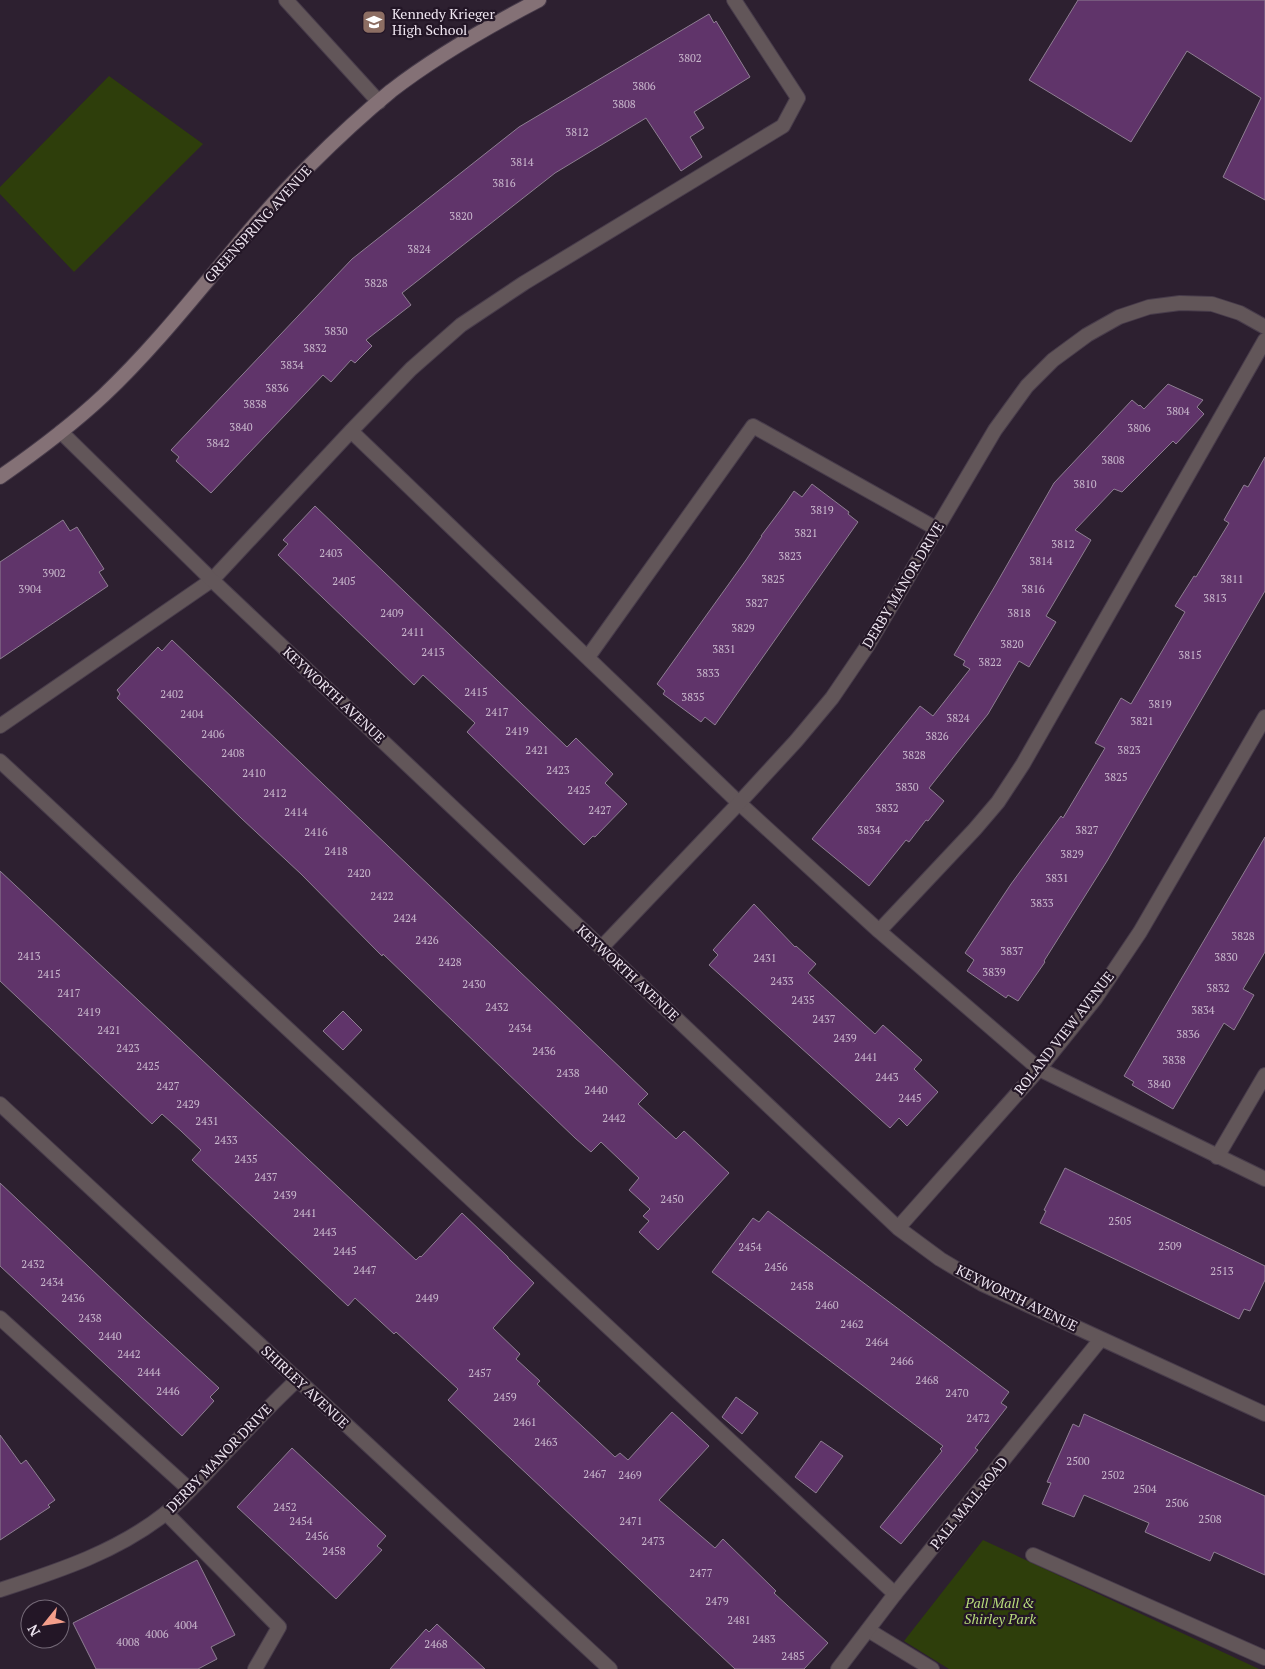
<svg xmlns="http://www.w3.org/2000/svg" width="1265" height="1669" viewBox="0 0 1265 1669" font-family="'PT Serif',serif">
<style>
.green{fill:#2e3e0b}
.building{fill:#60346a;stroke:#8e7e92}
.lines{fill:none;stroke-linecap:round;stroke-linejoin:round}
.service-casing{stroke:#483c4b;stroke-width:16}
.minor-casing{stroke:#483c4b;stroke-width:16}
.secondary-casing{stroke:#483c4b;stroke-width:16}
.service{stroke:#625659;stroke-width:14}
.minor{stroke:#625659;stroke-width:14}
.secondary{stroke:#847176;stroke-width:14}
.labels{text-anchor:middle;stroke-width:4.5;stroke-linejoin:round;paint-order:stroke}
.number-label{font-size:11px;fill:#cab9ce}
.poi-label{font-size:14px;fill:#eee5f0;stroke:#231626;text-anchor:start}
.street-label{font-size:14px;fill:#eee5f0;stroke:#231626}
.park-label{font-size:14px;font-style:italic;fill:#b7db7a;stroke:#231626}
</style>
<rect width="100%" height="100%" fill="#2d2030"/>
<path class="green" d="M109 76 203 144 74 272 0 194V187Z
M983 1540 1259 1669H949L904 1641Z"/>
<path class="building" d="M1078 0H1265V200L1223 177 1261 98 1187 51 1131 142 1029 80Z
M709 14 714 23 716 21 750 77 694 112 704 128 690 137 702 157 681 171 646 118 555 173 402 293 411 305 366 340 372 346 355 363 351 360 331 382 323 375 211 493 176 461 179 457 171 450 352 259 519 127Z
M1168 384 1203 400 1197 407 1204 414 1176 444 1173 441 1122 492 1114 489 1075 530 1091 540 1046 616 1056 622 1029 667 1019 661 988 714 929 788 944 801 928 821 926 820 909 842 906 840 869 886 812 839 920 706 933 716 970 669 963 665 965 661 954 655 995 586 1054 483 1132 400 1139 406 1140 405 1144 409Z
M1265 457V591L1107 861 1044 961 1045 962 1018 1001 1008 995 1006 998 967 971 974 960 965 953 1011 884 1061 816 1063 818 1105 748 1095 743 1121 698 1131 704 1185 612 1175 606 1194 576 1196 577 1229 523 1224 520 1244 485 1248 487Z
M812 484 849 512 848 514 858 522 715 725 705 717 701 722 663 694 665 691 657 684 746 560 762 536H761L785 504 794 491 802 497Z
M315 506 567 747 576 738 613 774 605 783 627 804 595 837 593 836 584 845 467 732 475 723 423 675 414 685 278 555 288 544 283 540Z
M63 520 70 531 77 527 104 569 99 572 108 586 0 659V562Z
M172 640 648 1094 638 1104 676 1139 684 1131 729 1173 658 1250 639 1232 649 1221 643 1216 650 1209 629 1190 639 1178 601 1142 591 1152 575 1138 383 954 382 956 301 874 241 818 117 698 120 694 117 690 158 647 162 651Z
M1265 837V952L1243 989 1254 995 1234 1030 1224 1023 1173 1109 1132 1085 1134 1082 1124 1076Z
M0 871 416 1260 420 1256 421 1257 462 1213 508 1257V1258L534 1283 493 1328 520 1354 516 1359 540 1381 537 1384 615 1457 620 1453 628 1460 672 1412 709 1446 659 1500 715 1548 723 1539 776 1591 774 1593 828 1643 804 1669H735L448 1400 458 1389 396 1332 394 1334 355 1298 348 1306 192 1160 201 1150 181 1131 162 1114 152 1124 0 981Z
M754 904 795 947 796 946 816 964 808 973 875 1034 883 1025 922 1060 914 1069 938 1092 907 1126 899 1118 890 1128 709 965 718 955 713 950Z
M343 1011 362 1030 343 1050 323 1031Z
M1065 1168 1265 1266V1280L1250 1311 1244 1309 1239 1319 1040 1223 1046 1211 1044 1210Z
M0 1183 143 1318 219 1388 210 1397 214 1401 182 1436 0 1266Z
M768 1211 1009 1392 1001 1403 1007 1407 975 1448 978 1450 901 1544 880 1527 942 1451 940 1449 943 1446 712 1272 753 1218 759 1222Z
M736 1397 758 1413 742 1434 722 1417Z
M1084 1414 1265 1496V1575L1214 1552 1210 1561 1145 1532 1149 1523 1084 1495 1074 1517 1042 1504 1051 1483 1047 1482 1073 1424 1079 1427Z
M0 1435 21 1464 26 1460 55 1500 48 1505 50 1507 0 1540Z
M821 1441 843 1456 816 1493 795 1477Z
M292 1448 386 1536 377 1546 382 1550 336 1599 237 1507Z
M197 1560 235 1635 211 1647 217 1659 198 1669H96L73 1623Z
M437 1624 485 1669H390L426 1629 429 1632Z"/>
<g class="lines">
<g class="service-casing">
<path id="service" d="M286 0 379 102
M351 431 739 803 879 931 1039 1069 1265 1179
M588 657 753 426 937 529
M0 726 212 580 351 431 411 369 461 325 524 283 783 126 798 98 734 0
M0 761 895 1594
M879 931 975 829 998 802 1023 764 1265 340
M1217 1157 1265 1075
M0 1318 190 1490
M166 1513 279 1627 255 1669
M1033 1555 1265 1658
M868 1630 932 1669"/>
</g>
<g class="minor-casing">
<path id="minor" d="M61 432 212 580 898 1228 940 1259 982 1284 1265 1414
M601 948 739 803 796 741 832 698 868 645 995 430 1027 386 1053 360 1087 335 1119 317 1149 307 1180 303 1212 304 1240 313 1265 327
M0 1104 610 1669
M898 1228 1039 1069 1095 999 1140 932 1265 717
M0 1590C58 1571 117 1552 166 1513 183 1499 199 1481 214 1465 241 1436 268 1407 297 1380
M838 1669 895 1594 1101 1339"/>
</g>
<g class="secondary-casing">
<path id="secondary" d="M0 477C36 452 72 425 104 395 179 324 237 237 310 165 336 139 363 114 391 91 436 56 489 26 539 0"/>
</g>
<use href="#service" class="service"/>
<use href="#minor" class="minor"/>
<use href="#secondary" class="secondary"/>
</g>
<defs>
<g id="school-square" transform="scale(1.25)"><rect x="-9" y="-9" width="18" height="18" rx="4" fill="#8d6e63" stroke="#231626"/><path d="M0-5L7-2L0 1L-7-2ZM-4 1L0 2.5L4 1V4Q0 6-4 4Z" fill="#fff"/></g>
</defs>
<g fill-rule="evenodd">
<use href="#school-square" x="374" y="22"/>
</g>
<g class="labels">
<g class="number-label">
<text x="690" y="62">3802</text>
<text x="644" y="90">3806</text>
<text x="624" y="108">3808</text>
<text x="577" y="136">3812</text>
<text x="522" y="166">3814</text>
<text x="504" y="187">3816</text>
<text x="461" y="220">3820</text>
<text x="419" y="253">3824</text>
<text x="376" y="287">3828</text>
<text x="336" y="335">3830</text>
<text x="315" y="352">3832</text>
<text x="292" y="369">3834</text>
<text x="277" y="392">3836</text>
<text x="255" y="408">3838</text>
<text x="1178" y="415">3804</text>
<text x="241" y="431">3840</text>
<text x="1139" y="432">3806</text>
<text x="218" y="447">3842</text>
<text x="1113" y="464">3808</text>
<text x="1085" y="488">3810</text>
<text x="822" y="514">3819</text>
<text x="806" y="537">3821</text>
<text x="1063" y="548">3812</text>
<text x="331" y="557">2403</text>
<text x="790" y="560">3823</text>
<text x="1041" y="565">3814</text>
<text x="54" y="577">3902</text>
<text x="773" y="583">3825</text>
<text x="1232" y="583">3811</text>
<text x="344" y="585">2405</text>
<text x="30" y="593">3904</text>
<text x="1033" y="593">3816</text>
<text x="1215" y="602">3813</text>
<text x="757" y="607">3827</text>
<text x="392" y="617">2409</text>
<text x="1019" y="617">3818</text>
<text x="743" y="632">3829</text>
<text x="413" y="636">2411</text>
<text x="1012" y="648">3820</text>
<text x="724" y="653">3831</text>
<text x="433" y="656">2413</text>
<text x="1190" y="659">3815</text>
<text x="990" y="666">3822</text>
<text x="708" y="677">3833</text>
<text x="476" y="696">2415</text>
<text x="172" y="698">2402</text>
<text x="693" y="701">3835</text>
<text x="1160" y="708">3819</text>
<text x="497" y="716">2417</text>
<text x="192" y="718">2404</text>
<text x="958" y="722">3824</text>
<text x="1142" y="725">3821</text>
<text x="517" y="735">2419</text>
<text x="213" y="738">2406</text>
<text x="937" y="740">3826</text>
<text x="537" y="754">2421</text>
<text x="1129" y="754">3823</text>
<text x="233" y="757">2408</text>
<text x="914" y="759">3828</text>
<text x="558" y="774">2423</text>
<text x="254" y="777">2410</text>
<text x="1116" y="781">3825</text>
<text x="907" y="791">3830</text>
<text x="579" y="794">2425</text>
<text x="275" y="797">2412</text>
<text x="887" y="812">3832</text>
<text x="600" y="814">2427</text>
<text x="296" y="816">2414</text>
<text x="869" y="834">3834</text>
<text x="1087" y="834">3827</text>
<text x="316" y="836">2416</text>
<text x="336" y="855">2418</text>
<text x="1072" y="858">3829</text>
<text x="359" y="877">2420</text>
<text x="1057" y="882">3831</text>
<text x="382" y="900">2422</text>
<text x="1042" y="907">3833</text>
<text x="405" y="922">2424</text>
<text x="1243" y="940">3828</text>
<text x="427" y="944">2426</text>
<text x="1012" y="955">3837</text>
<text x="29" y="960">2413</text>
<text x="1226" y="961">3830</text>
<text x="765" y="962">2431</text>
<text x="450" y="966">2428</text>
<text x="994" y="976">3839</text>
<text x="49" y="978">2415</text>
<text x="782" y="985">2433</text>
<text x="474" y="988">2430</text>
<text x="1218" y="992">3832</text>
<text x="69" y="997">2417</text>
<text x="803" y="1004">2435</text>
<text x="497" y="1011">2432</text>
<text x="1203" y="1014">3834</text>
<text x="89" y="1016">2419</text>
<text x="824" y="1023">2437</text>
<text x="520" y="1032">2434</text>
<text x="109" y="1034">2421</text>
<text x="1188" y="1038">3836</text>
<text x="845" y="1042">2439</text>
<text x="128" y="1052">2423</text>
<text x="544" y="1055">2436</text>
<text x="866" y="1061">2441</text>
<text x="1174" y="1064">3838</text>
<text x="148" y="1070">2425</text>
<text x="568" y="1077">2438</text>
<text x="887" y="1081">2443</text>
<text x="1159" y="1088">3840</text>
<text x="168" y="1090">2427</text>
<text x="596" y="1094">2440</text>
<text x="910" y="1102">2445</text>
<text x="188" y="1108">2429</text>
<text x="614" y="1122">2442</text>
<text x="207" y="1125">2431</text>
<text x="226" y="1144">2433</text>
<text x="246" y="1163">2435</text>
<text x="266" y="1181">2437</text>
<text x="285" y="1199">2439</text>
<text x="672" y="1203">2450</text>
<text x="305" y="1217">2441</text>
<text x="1120" y="1225">2505</text>
<text x="325" y="1236">2443</text>
<text x="1170" y="1250">2509</text>
<text x="750" y="1251">2454</text>
<text x="345" y="1255">2445</text>
<text x="33" y="1268">2432</text>
<text x="776" y="1271">2456</text>
<text x="365" y="1274">2447</text>
<text x="1222" y="1275">2513</text>
<text x="52" y="1286">2434</text>
<text x="802" y="1290">2458</text>
<text x="73" y="1302">2436</text>
<text x="427" y="1302">2449</text>
<text x="827" y="1309">2460</text>
<text x="90" y="1322">2438</text>
<text x="852" y="1328">2462</text>
<text x="110" y="1340">2440</text>
<text x="877" y="1346">2464</text>
<text x="129" y="1358">2442</text>
<text x="902" y="1365">2466</text>
<text x="149" y="1376">2444</text>
<text x="480" y="1377">2457</text>
<text x="927" y="1384">2468</text>
<text x="168" y="1395">2446</text>
<text x="957" y="1397">2470</text>
<text x="505" y="1401">2459</text>
<text x="978" y="1422">2472</text>
<text x="525" y="1426">2461</text>
<text x="546" y="1446">2463</text>
<text x="1078" y="1465">2500</text>
<text x="595" y="1478">2467</text>
<text x="630" y="1479">2469</text>
<text x="1113" y="1479">2502</text>
<text x="1145" y="1493">2504</text>
<text x="1177" y="1507">2506</text>
<text x="285" y="1511">2452</text>
<text x="1210" y="1523">2508</text>
<text x="301" y="1525">2454</text>
<text x="631" y="1525">2471</text>
<text x="317" y="1540">2456</text>
<text x="653" y="1545">2473</text>
<text x="334" y="1555">2458</text>
<text x="701" y="1577">2477</text>
<text x="717" y="1605">2479</text>
<text x="739" y="1624">2481</text>
<text x="186" y="1629">4004</text>
<text x="157" y="1638">4006</text>
<text x="764" y="1643">2483</text>
<text x="128" y="1646">4008</text>
<text x="436" y="1648">2468</text>
<text x="793" y="1660">2485</text>
</g>
<g class="poi-label">
<text x="392" y="19">Kennedy Krieger<tspan x="392" dy="16">High School</tspan></text>
</g>
<g class="street-label">
<text transform="translate(258 224) rotate(-48)" y="5">GREENSPRING AVENUE</text>
<text transform="translate(903 585) rotate(-59)" y="5">DERBY MANOR DRIVE</text>
<text transform="translate(334 695) rotate(43)" y="5">KEYWORTH AVENUE</text>
<text transform="translate(628 973) rotate(43)" y="5">KEYWORTH AVENUE</text>
<text transform="translate(1064 1033) rotate(-52)" y="5">ROLAND VIEW AVENUE</text>
<text transform="translate(1017 1298) rotate(26)" y="5">KEYWORTH AVENUE</text>
<text transform="translate(305 1387) rotate(43)" y="5">SHIRLEY AVENUE</text>
<text transform="translate(219 1458) rotate(-46)" y="5">DERBY MANOR DRIVE</text>
<text transform="translate(969 1503) rotate(-51)" y="5">PALL MALL ROAD</text>
</g>
<g class="park-label">
<text x="1000" y="1608">Pall Mall &amp;<tspan x="1000" dy="16">Shirley Park</tspan></text>
</g>
</g>
<g transform="translate(45 1624) rotate(240)"><circle r="24" fill="#231626" stroke="#746977"/>
<path d="M0-4L9 19L0 12L-9 19Z" fill="#f49e8a"/>
<text y="-8" font-size="14" font-weight="bold" text-anchor="middle" fill="#eee5f0">N</text>
</g>
</svg>
